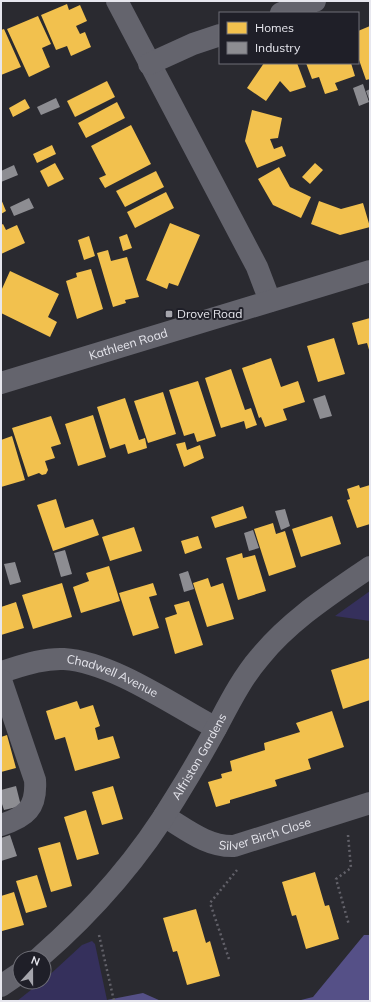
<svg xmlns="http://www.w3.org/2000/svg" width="371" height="1002" viewBox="0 0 371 1002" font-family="Mulish,sans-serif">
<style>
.green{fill:#35305c}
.forest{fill:#555087}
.homes{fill:#f2c14e}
.industry{fill:#8d8d92}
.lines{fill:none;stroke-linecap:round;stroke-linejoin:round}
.path{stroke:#626169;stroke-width:2.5;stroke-dasharray:2 3;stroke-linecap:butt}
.minor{stroke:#64646d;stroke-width:22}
.poi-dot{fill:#a5a5ac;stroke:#1f1f28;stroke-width:1.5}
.labels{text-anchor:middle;stroke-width:4;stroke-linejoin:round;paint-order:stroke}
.poi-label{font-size:12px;fill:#e7e7ee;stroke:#1f1f28;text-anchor:start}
.street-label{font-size:12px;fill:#e7e7ee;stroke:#1f1f28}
</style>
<rect width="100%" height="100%" fill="#2a2a30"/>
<path class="green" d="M370 591V621L335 616Z
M92 941 95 944 107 1000 17 1001 41 982H44V980L82 945Z"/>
<path class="forest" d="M364 935H370V1001H297L313 997Z
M143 993 161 1001H103L107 1000Z"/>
<path class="homes" d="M67 4 69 10 80 5 87 21 76 26 80 34 85 32 91 47 71 56 67 46 56 50 41 15Z
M38 16 51 44 42 48 50 67 29 77 7 29Z
M370 26V79L366 80 358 57V31Z
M4 29 21 67 1 75V30Z
M264 63H297L306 87 290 92 280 81 266 101 247 88Z
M306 63H351L355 76 335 83 338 90 325 94 319 77 312 79Z
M107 81 115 97 75 117 67 101Z
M25 99 30 108 13 117 9 108Z
M117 102 125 118 86 138 78 123Z
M252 110 282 118 278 138 270 139 274 149 282 146 286 156 257 168 245 141Z
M131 125 151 164 105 188 99 178 106 175 91 146Z
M52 145 56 154 37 163 33 154Z
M55 163 64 179 48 187 40 171Z
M315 163 323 170 310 184 302 177Z
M279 167 290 187 311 197 301 218 273 205 258 179Z
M156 171 164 187 125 207 116 191Z
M166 192 174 208 135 228 127 212Z
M1 199 6 211 1 214Z
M319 201 341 209 363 203 370 227 340 235 311 224Z
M170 223 200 235 178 286 169 283 167 289 146 280Z
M3 224 6 230 17 225 25 243 1 254V225Z
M127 234 132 248 123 251 119 237Z
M89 236 95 256 84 260 78 240Z
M108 250 111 261 127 257 139 297 125 300 126 303 113 307 97 253Z
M91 269 103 309 77 319 66 281 77 277 76 273Z
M10 271 59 294 48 317 57 322 50 337 1 313V291Z
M370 318V353L367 343 358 345 352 323Z
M334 338 345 374 318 382 307 346Z
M271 358 281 387 298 381 305 402 283 409 287 420 265 427 261 417 259 418 242 368Z
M231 369 245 410 251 408 257 425 246 429 244 421 221 428 205 378Z
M198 381 216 436 197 442 194 433 184 436 169 390Z
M163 392 176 434 148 443 134 401Z
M125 398 139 440 145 438 147 448 128 454 125 444 110 449 97 407Z
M93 415 106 457 78 466 65 424Z
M51 416 61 444 51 447 55 458 45 461 48 470 46 474 42 475 39 473 28 477 12 428Z
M12 436 25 480 1 487V440Z
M185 442 187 450 200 445 204 458 184 467 176 444Z
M359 485 360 488 370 485V524L357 528 347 500 350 499 347 489Z
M56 499 65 528 93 519 99 535 53 551 37 505Z
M243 506 247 518 215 528 211 517Z
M332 516 341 544 301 557 292 529Z
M273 523 276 534 285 531 296 567 269 576 254 529Z
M134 527 142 551 110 561 102 537Z
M198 536 202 548 185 554 181 541Z
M242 553 243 558 255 555 266 591 238 600 226 558Z
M109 566 120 601 81 613 73 587 89 581 86 573Z
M208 578 211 587 223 583 234 619 207 627 193 583Z
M62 583 72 617 33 629 22 595Z
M153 583 157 595 149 597 159 628 133 636 119 593Z
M189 601 203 645 175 654 165 618 177 614 174 605Z
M16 602 24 628 1 635V607Z
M370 658V700L343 709 331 670Z
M77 701 80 709 93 705 100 726 95 728 98 740 113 736 120 758 75 771 65 737 55 740 46 711Z
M332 711 344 747 308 759 311 769 275 780 277 786 230 800V803L216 807 208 782 222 778 221 774 232 771 230 761 265 750 264 743 300 732 296 723Z
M7 735 16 768 1 772V737Z
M113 786 123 819 102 825 92 792Z
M86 810 99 854 77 860 64 817Z
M60 842 72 886 51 892 38 848Z
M315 872 325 906 329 905 339 939 306 949 296 915 292 916 282 882Z
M37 875 47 907 26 913 16 881Z
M14 892 24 925 2 931 1 896Z
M196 909 206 943 210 941 220 976 187 985 177 951 173 952 163 918Z"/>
<path class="industry" d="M363 84 369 102 359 106 353 88Z
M370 89V102L366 91Z
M56 98 60 107 41 115 37 107Z
M14 165 18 175 1 182V171Z
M29 198 34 208 14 216 10 207Z
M325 395 332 416 320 419 313 399Z
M285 509 290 526 281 530 275 511Z
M253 530 259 548 249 551 244 533Z
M65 550 72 574 61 577 54 553Z
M15 562 21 582 10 585 4 564Z
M188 571 194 589 184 592 179 574Z
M16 786 21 806 4 810 1 801V790Z
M10 835 17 856 1 861V838Z"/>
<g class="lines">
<path class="path" d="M348 835 351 868 336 879 349 925
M99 935 114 1001
M229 959 210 903 237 870"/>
<g class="minor">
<path d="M117 1 257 267 270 301"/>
<path d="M281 13 315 1"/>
<path d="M149 64 193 44 220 35"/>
<path id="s1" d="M1 383 370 271"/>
<path id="s2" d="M1 672C21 666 42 658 64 659 112 662 173 705 216 728"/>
<path d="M1 680 35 780C37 808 26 817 1 825"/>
<path id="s3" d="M164 816C186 829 207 847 234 846L370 803"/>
<path id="s4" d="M39 958C93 911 139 859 176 797 189 776 202 754 214 732 228 706 241 679 260 657 290 620 331 594 370 567"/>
<path d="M1 986 20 973"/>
</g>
</g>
<rect class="poi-dot" x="165" y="310" width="8" height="8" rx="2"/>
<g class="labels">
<g class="poi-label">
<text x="177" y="318">Drove Road</text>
</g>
<g class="street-label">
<text dy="4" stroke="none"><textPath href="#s1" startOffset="133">Kathleen Road</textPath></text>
<text dy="4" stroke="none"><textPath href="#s2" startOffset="116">Chadwell Avenue</textPath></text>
<text dy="4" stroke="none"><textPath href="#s4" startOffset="259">Alfriston Gardens</textPath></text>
<text dy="4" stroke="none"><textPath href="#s3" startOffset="110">Silver Birch Close</textPath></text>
</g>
</g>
<rect width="371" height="1002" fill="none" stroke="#e7e7ee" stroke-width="4"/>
<rect x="219" y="12" width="140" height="52" fill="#1f1f28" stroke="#6f6f77"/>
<rect x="227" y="22" width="20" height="12" fill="#f2c14e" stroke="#6f6f77"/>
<text x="255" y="32" font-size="12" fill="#e7e7ee">Homes</text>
<rect x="227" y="42" width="20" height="12" fill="#8d8d92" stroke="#6f6f77"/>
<text x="255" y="52" font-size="12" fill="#e7e7ee">Industry</text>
<g transform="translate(32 970) rotate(21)"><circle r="19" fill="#1f1f28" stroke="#6f6f77"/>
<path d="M0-3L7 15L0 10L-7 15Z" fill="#a5a5ac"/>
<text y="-6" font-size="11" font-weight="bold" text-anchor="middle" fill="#e7e7ee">N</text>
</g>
</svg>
